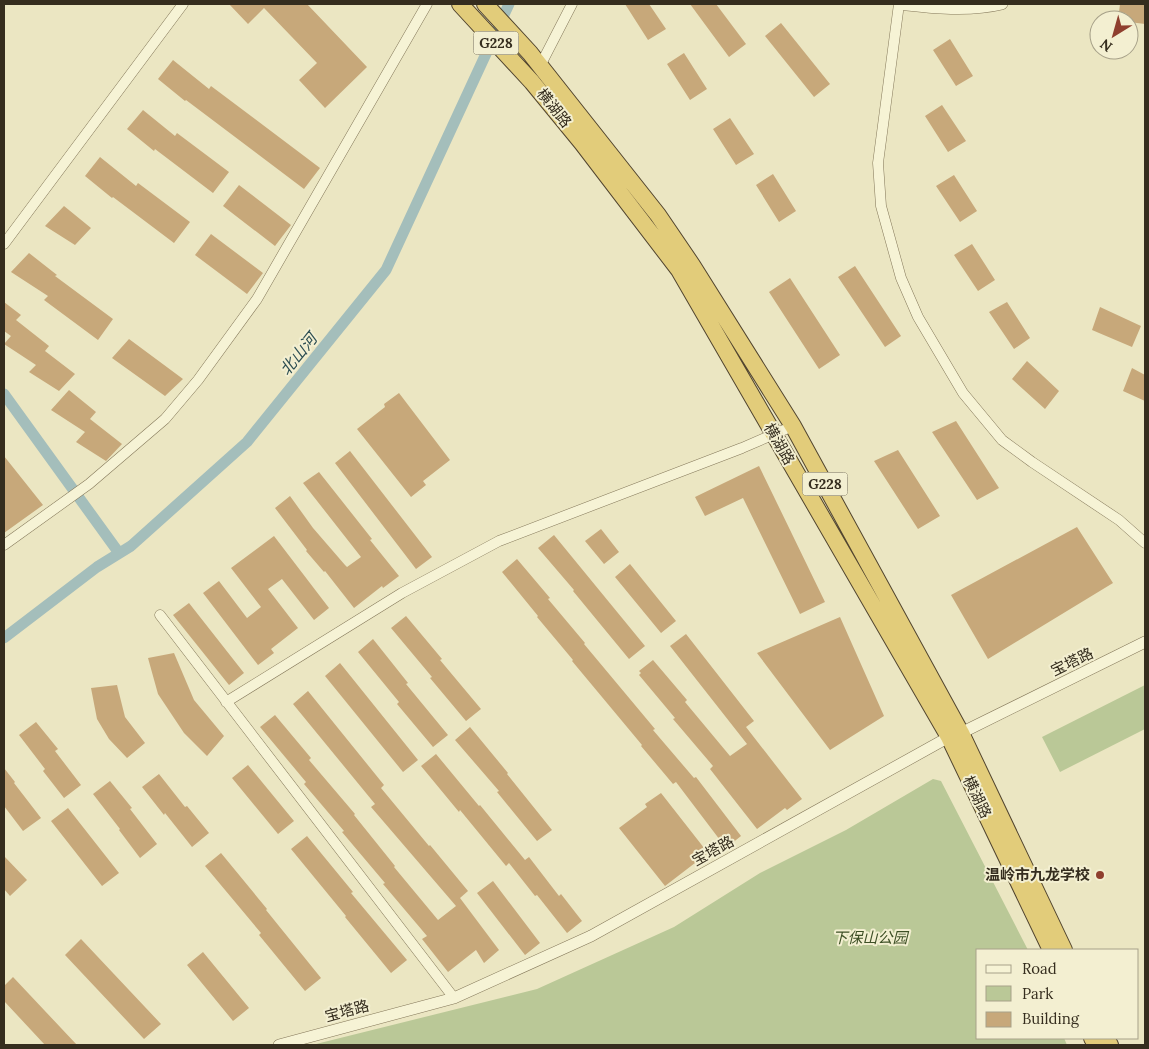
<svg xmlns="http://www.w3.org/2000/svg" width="1149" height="1049" viewBox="0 0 1149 1049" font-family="Lora,'Noto Sans SC',serif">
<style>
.green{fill:#bac897}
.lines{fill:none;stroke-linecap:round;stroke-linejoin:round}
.canal{stroke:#a4bebb;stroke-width:11}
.building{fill:#c7a87a}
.minor-casing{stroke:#84785a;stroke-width:11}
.tertiary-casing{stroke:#84785a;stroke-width:12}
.trunk-casing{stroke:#52452f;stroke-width:18}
.minor{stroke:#f6f3d5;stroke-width:10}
.tertiary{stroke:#f6f3d5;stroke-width:11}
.trunk{stroke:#e2cc7a;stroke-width:16}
.poi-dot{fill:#8f3f2e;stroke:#f3efd1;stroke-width:2}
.labels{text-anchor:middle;stroke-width:4;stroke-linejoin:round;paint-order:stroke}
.shield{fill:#f3efd1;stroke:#6e6754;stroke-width:1}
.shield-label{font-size:14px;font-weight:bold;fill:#352d1e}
.street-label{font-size:15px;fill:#352d1e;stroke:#f3efd1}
.poi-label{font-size:15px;font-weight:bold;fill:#352d1e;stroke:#f3efd1;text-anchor:end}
.park-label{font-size:15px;font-style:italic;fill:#3e5026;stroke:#f3efd1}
.water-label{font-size:16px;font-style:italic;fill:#2e4f53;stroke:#f3efd1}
</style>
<rect width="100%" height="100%" fill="#ebe6c2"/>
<path class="green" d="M1145 685V729L1060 772 1042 737Z
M933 779 941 781 1028 950H978V1038H1064L1067 1045H312L537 989 674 927 760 873 846 830Z"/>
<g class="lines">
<path class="canal" d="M4 394 119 553
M4 638 97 567 131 546 247 442 386 270 509 4"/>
</g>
<path class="building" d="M229 4H307L367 67 325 108 299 80 317 63 264 8 248 24Z
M625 4H649L666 29 648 40Z
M690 4H716L746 44 729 57Z
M1120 4H1145V24L1129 22V20H1118Z
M781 23 830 84 814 97 765 36Z
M950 39 973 76 956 86 933 50Z
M684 53 707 89 690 100 667 64Z
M173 60 209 89 211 86 320 168 304 189 186 100 185 101 158 79Z
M942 105 966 141 948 152 925 116Z
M143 110 175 136 177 133 229 172 213 193 155 149 154 151 127 129Z
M730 118 754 154 736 165 713 129Z
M100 157 136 186 138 183 190 222 174 243 113 197 112 198 85 176Z
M773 174 796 211 779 222 756 185Z
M954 175 977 211 960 222 936 186Z
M239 185 291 225 275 246 223 206Z
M64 206 91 228 75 245 45 226Z
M211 234 263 273 247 294 195 255Z
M972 244 995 280 978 291 954 255Z
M29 253 57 275 55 276 113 319 98 340 44 300 48 296 11 272Z
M855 266 901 336 885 347 838 277Z
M790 278 840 355 819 369 769 292Z
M4 302 21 315 16 320 49 346 45 351 75 374 59 391 29 372 36 365 4 344 11 336 4 331Z
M1007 302 1030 338 1014 349 989 312Z
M1100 307 1141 326 1132 347 1092 330Z
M129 339 183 379 165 396 112 358Z
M1027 361 1059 391 1045 409 1012 379Z
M1132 368 1145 375V401L1123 391Z
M69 390 96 412 90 419 122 444 106 461 76 442 85 432 51 410Z
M399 393 450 460 423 481 426 485 411 497 357 429 385 407 384 404Z
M956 421 999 488 977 500 932 432Z
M898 450 940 516 918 529 874 461Z
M350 451 432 557 416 569 335 463Z
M4 456 43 505 4 533Z
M759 466 825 602 800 614 743 498 705 516 695 497Z
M319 472 372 539 370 540 399 576 383 588 382 586 354 608 325 571 324 572 306 551 307 550 275 508 290 496 313 528 345 565 347 567 361 557 303 483Z
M1077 527 1113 583 988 659 951 595Z
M601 529 619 552 604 564 585 541Z
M554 535 645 646 629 659 573 591 574 590 538 548Z
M274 536 329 608 314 620 282 579 268 589 298 628 271 649 274 653 258 665 203 593 219 581 247 618 261 607 231 568Z
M517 559 550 598 548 599 585 643 584 644 655 729 653 730 694 778 696 777 741 836 726 848 676 782 673 784 641 746 642 745 572 661 573 660 537 617 538 616 502 572Z
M630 564 676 621 661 633 615 577Z
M189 603 244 673 229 685 173 615Z
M406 616 442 659 440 660 481 709 466 721 430 678 432 677 391 628Z
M840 617 884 716 830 750 757 653Z
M686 634 754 721 746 727 802 799 787 810 785 808 757 829 710 769 713 766 673 719 675 718 639 675 641 673 639 671 653 660 687 700 685 702 730 756 747 744 670 646Z
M373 639 408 683 406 684 448 735 433 747 397 704 399 702 358 652Z
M174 653 194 700 224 736 207 756 184 733 158 694 148 658Z
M340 663 418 760 403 772 325 676Z
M117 685 125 717 145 743 127 758 109 739 97 719 91 688Z
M308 691 384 785 381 788 429 846 430 845 468 891 460 898 499 950 484 963 476 950 448 972 422 939 427 936 383 884 385 883 342 832 344 831 304 784 306 782 260 727 275 715 311 758 309 760 355 814 354 815 395 866 394 867 438 920 456 906 371 807 375 804 293 704Z
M36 722 58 749 55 751 81 785 64 798 43 771 45 769 19 735Z
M470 727 508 773 507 774 552 830 537 841 497 792 499 791 455 740Z
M436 754 479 806 480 805 525 860 529 857 559 896 561 894 582 921 567 933 537 895 535 896 509 863 506 866 460 810 459 812 421 766Z
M248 765 294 821 278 834 232 778Z
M4 768 15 782 14 783 41 818 23 831 4 806Z
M159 774 185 807 187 806 209 833 192 847 165 813 164 815 142 787Z
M110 781 132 808 130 809 157 844 140 858 119 830 120 829 93 794Z
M661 793 708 853 665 886 619 828 647 807 645 804Z
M68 808 119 873 102 886 51 821Z
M307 836 353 892 351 893 407 960 391 973 345 917 346 916 291 849Z
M221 853 267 909 266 910 321 978 305 991 259 935 261 933 205 866Z
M4 856 27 880 10 896 4 889Z
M493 881 540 943 525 955 477 893Z
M81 939 161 1024 144 1039 65 955Z
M203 952 249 1008 233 1021 187 965Z
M13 977 77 1045H45L4 1001V986Z"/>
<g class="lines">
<g class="minor-casing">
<path id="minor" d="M899 4 878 163 881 206 901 278 918 317 963 393 1002 440 1032 462 1119 520 1145 543
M540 66 572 4
M4 244 183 4
M4 545 89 484 165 419 198 380 257 299 427 4
M160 615 454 998
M226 702 402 593 499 541 742 448 793 426"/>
</g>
<g class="tertiary-casing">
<path id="tertiary" d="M899 4C933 8 969 12 1002 4
M279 1045 454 998 591 936 949 737 961 733 1145 642"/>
</g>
<g class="trunk-casing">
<path id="trunk" d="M460 4 532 82 582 143 679 270 949 737 1051 950
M485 4 530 53 658 215 692 265 793 426 961 733 1064 950
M1092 1038 1096 1045
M1106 1038 1110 1045"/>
</g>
<use href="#minor" class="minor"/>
<use href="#tertiary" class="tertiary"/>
<use href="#trunk" class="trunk"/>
</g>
<circle class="poi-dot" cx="1100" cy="875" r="5"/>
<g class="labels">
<g class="shield">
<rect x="473.5" y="31.5" width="45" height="23" rx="4"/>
<rect x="802.5" y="472.5" width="45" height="23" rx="4"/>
</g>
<g class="shield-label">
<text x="496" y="48">G228</text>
<text x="825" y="489">G228</text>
</g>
<g class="street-label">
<text transform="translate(554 108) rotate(51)" y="5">横湖路</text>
<text transform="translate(779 444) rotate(60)" y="5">横湖路</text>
<text transform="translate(1072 662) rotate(-26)" y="5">宝塔路</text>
<text transform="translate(977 797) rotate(64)" y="5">横湖路</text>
<text transform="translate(713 851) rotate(-29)" y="5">宝塔路</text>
<text transform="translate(347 1011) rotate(-15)" y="5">宝塔路</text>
</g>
<g class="poi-label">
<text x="1090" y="880">温岭市九龙学校</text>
</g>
<g class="park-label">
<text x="870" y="943">下保山公园</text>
</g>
<g class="water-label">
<text transform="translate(298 354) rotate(-51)" y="6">北山河</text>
</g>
</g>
<rect width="1149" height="1049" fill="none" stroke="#352d1e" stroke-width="10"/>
<rect x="976" y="949" width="162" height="90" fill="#f3efd1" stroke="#a7a189"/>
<rect x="986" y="965" width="25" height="8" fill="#f6f3d5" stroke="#a7a189"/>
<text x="1022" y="974" font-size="15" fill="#352d1e">Road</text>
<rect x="986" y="986" width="25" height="15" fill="#bac897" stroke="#a7a189"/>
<text x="1022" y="999" font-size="15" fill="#352d1e">Park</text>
<rect x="986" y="1012" width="25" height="15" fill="#c7a87a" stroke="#a7a189"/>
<text x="1022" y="1024" font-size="15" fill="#352d1e">Building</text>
<g transform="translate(1114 35) rotate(217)"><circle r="24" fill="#f3efd1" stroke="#a7a189"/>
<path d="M0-4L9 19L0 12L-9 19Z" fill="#8f3f2e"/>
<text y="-8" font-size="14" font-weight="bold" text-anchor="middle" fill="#352d1e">N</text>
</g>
</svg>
